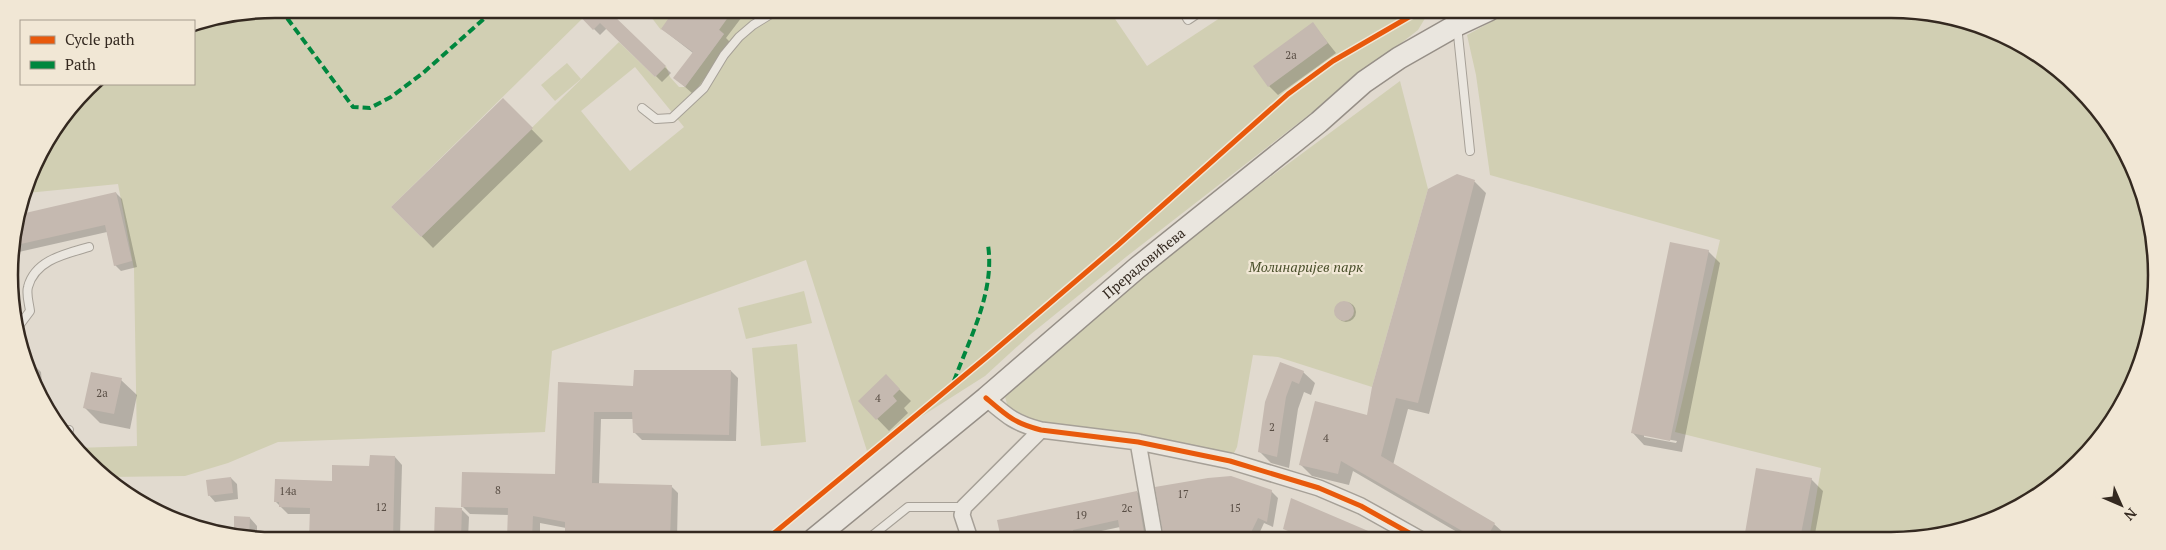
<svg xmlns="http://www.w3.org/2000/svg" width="2166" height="550" viewBox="0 0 2166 550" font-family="'PT Serif',serif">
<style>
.green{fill:#d1cfb3;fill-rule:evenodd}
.shadow{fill:#0003;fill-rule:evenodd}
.building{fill:#c5b9b0}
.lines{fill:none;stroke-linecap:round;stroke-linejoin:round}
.lane-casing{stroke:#a6a097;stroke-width:10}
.street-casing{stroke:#a6a097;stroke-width:18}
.secondary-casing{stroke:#968f87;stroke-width:24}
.lane{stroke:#eae6df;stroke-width:8}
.street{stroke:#eae6df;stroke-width:15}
.secondary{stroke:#eae6df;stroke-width:21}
.quiet{stroke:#00873e;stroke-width:4;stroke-dasharray:8 4;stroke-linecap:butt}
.cycleway-casing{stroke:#f1e7d5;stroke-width:8}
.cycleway{stroke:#e8590c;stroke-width:5}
.labels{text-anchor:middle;stroke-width:4.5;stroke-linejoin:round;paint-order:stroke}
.number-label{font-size:11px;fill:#584d44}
.street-label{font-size:14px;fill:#342920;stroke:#f1e7d5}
.park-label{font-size:14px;font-style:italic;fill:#484e29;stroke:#f1e7d5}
.rim{fill:none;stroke:#342920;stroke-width:2.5}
</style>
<rect width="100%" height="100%" fill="#e1dacf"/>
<path class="green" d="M275 9H581L577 13 582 19 391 207 421 237 619 42 655 77 666 66 670 77 679 87H685L724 34 709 20H669L661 30 645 9H719L727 18 734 9 1109 10 1147 66 1232 10H1430L1418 30 1126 257 1031 334 985 376 867 451 806 260 552 351 545 432 278 442 228 463 185 476 110 477 76 448 137 446 134 269 118 184 27 193 36 157 93 84H194V25ZM635 67 684 127 630 171 581 111Z
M1513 10 1926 11 2024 45 2102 113 2148 206 2155 310 2130 393 2079 463 2009 514 1925 539H1809L1821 468 1675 432 1720 240 1490 175 1476 75 1467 35Z
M567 63 581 79 555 101 541 85Z
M1400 81 1428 189 1372 387 1278 357 1253 355 1237 447 1230 461 1012 420 1005 397 1140 279 1234 204Z
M804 291 812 323 746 339 738 308Z
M797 344 806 442 761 446 752 348Z"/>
<path class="shadow" d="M605 9 671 73 662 82 607 28 600 35 578 13Z
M676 9H748L726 38 731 43 693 94 675 78 693 53 662 29Z
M1313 24 1336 53 1278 95 1269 86Z
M503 100 543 141 433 248 393 207Z
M1457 176 1475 182 1486 193 1429 414 1408 409 1393 465 1494 524 1506 535 1504 539H1469L1353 471 1349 485 1312 476 1300 464 1368 416Z
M116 193 122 199 137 267 121 271 115 265 107 232 10 254 21 215Z
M1708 251 1720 263 1682 452 1644 445 1633 433ZM1644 435 1677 441 1676 443 1644 437Z
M1336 312a10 10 0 1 1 20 0a10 10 0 1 1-20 0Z
M1281 363 1303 372 1315 383 1311 395 1304 392 1298 409 1289 468 1271 463 1259 451Z
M35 366 41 372 43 396 26 367Z
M731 371 738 378 736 441 642 440 634 432V419H601L599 484 671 486 678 493 677 539H566V528L540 523V539H509V515L470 514 462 506 556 476 559 384 634 387Z
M121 380 137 395 130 429 100 423 84 407Z
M898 388 911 401 904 408 908 413 889 431 860 401Z
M395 457 402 465 400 537 436 538 461 509 469 517 468 539H311V514H288L275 501 333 482Z
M231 478 237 484 238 499 215 502 209 495Z
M1811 479 1823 491 1814 539H1745Z
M1271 491 1278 498 1273 527 1264 523 1259 534 1232 523Z
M1137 492 1143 498 1150 539H1122L1120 527 1078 536 1079 539H1002Z
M250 518 257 526V533H269L275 539H240L220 532H235Z"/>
<path class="building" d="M573 9H615L611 13 666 66 655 77 600 23 593 30Z
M675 9H734L719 30 724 34 685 87 673 78 693 52 661 29Z
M1313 22 1328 43 1268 87 1253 66Z
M503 98 533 128 421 237 391 207Z
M1457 174 1475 180 1418 403 1396 398 1381 456 1495 523 1486 539H1476L1341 461 1338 474 1299 465 1315 401 1367 415 1372 387 1428 189Z
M116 192 132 261 114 266 105 225 12 246 21 214Z
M1670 242 1709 250 1670 441 1631 433Z
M1334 311a10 10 0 1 1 20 0a10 10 0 1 1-20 0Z
M1280 362 1304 371 1299 384 1292 381 1286 397 1277 457 1258 452 1265 402Z
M634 370H731L729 435 633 433 632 412H594L592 483 672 485 670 539H565V522L533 516 532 539H507L508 508 461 507 462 472 555 474 558 382 633 386Z
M91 372 122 378 114 414 83 408Z
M886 374 900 389 893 396 897 401 876 420 858 401Z
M370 455 395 456 393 539H309L310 508 279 507V502H274L275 479 332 481V465L369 466Z
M1756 468 1812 478 1800 539H1744Z
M1231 476 1272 490 1267 522 1258 518 1248 539H1164L1155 487 1208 478Z
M231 477 233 493 208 496 206 480Z
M1137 491 1145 539H1121L1118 520 1073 530 1075 539H1051L1050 535 1032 539H1001L997 520Z
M1291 498 1387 539H1284L1288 531 1283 529Z
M435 507 462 508 461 539H434Z
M234 516 250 517 249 539 234 537Z"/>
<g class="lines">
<g class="lane-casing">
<path id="lane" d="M1182 10 1188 20 1203 10
M1452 10 1457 25 1470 151
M642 108 656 119 672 118 704 88 724 55 739 37 753 25 779 9
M18 327 30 311C29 303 26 294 28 287 35 260 65 254 89 247
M60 430H69
M868 539 908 507H964"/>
</g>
<g class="street-casing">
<path id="street" d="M986 398C1007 416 1014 423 1041 430L1138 442 1230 461 1319 488 1361 506 1420 539
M1138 442 1155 539
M970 539 962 515 964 507 1041 430"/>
</g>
<g class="secondary-casing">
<g id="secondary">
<path id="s1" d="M814 539 986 398 1137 268 1319 122 1364 82 1399 58 1457 25 1489 10"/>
</g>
</g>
<use href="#lane" class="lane"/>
<use href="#street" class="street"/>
<use href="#secondary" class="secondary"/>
<path class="quiet" d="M194 25 269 11 287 18 353 107 370 108 391 97 423 73 495 9
M954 381C970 337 995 292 988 245"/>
<g class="cycleway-casing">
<path id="cycleway" d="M986 398C1007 416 1014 423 1041 430L1138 442 1230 461 1319 488 1361 506 1420 539
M767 539 988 356 1118 245 1288 94 1333 61 1421 10"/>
</g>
<use href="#cycleway" class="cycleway"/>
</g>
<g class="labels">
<g class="number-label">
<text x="1291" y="59">2a</text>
<text x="102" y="397">2a</text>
<text x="878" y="402">4</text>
<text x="1272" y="431">2</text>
<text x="1326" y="442">4</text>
<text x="498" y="494">8</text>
<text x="288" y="495">14a</text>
<text x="1183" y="498">17</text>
<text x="381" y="511">12</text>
<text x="1127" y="512">2c</text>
<text x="1235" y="512">15</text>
<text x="1081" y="519">19</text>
</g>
<g class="street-label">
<text dy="5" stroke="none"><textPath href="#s1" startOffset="430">Прерадовићева</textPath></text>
</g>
<g class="park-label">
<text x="1306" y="272">Молинаријев парк</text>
</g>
</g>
<path d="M0 0H2166V550H0ZM275 18H1891A257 257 0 0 1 2148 275V275A257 257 0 0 1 1891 532H275A257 257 0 0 1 18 275V275A257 257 0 0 1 275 18Z" fill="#f1e7d5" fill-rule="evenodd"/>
<path class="rim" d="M275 18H1891A257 257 0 0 1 2148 275V275A257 257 0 0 1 1891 532H275A257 257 0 0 1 18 275V275A257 257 0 0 1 275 18Z"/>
<rect x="20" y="20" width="175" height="65" fill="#f1e7d5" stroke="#a59b8d"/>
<rect x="30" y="36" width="25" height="8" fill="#e8590c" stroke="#a59b8d"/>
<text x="65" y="45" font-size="15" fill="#342920">Cycle path</text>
<rect x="30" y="61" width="25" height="8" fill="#00873e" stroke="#a59b8d"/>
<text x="65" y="70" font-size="15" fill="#342920">Path</text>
<g transform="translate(2121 505) rotate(135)" stroke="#f1e7d5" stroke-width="4" paint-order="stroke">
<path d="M0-4L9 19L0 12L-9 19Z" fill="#342920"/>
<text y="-8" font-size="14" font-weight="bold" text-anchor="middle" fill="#342920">N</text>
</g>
</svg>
